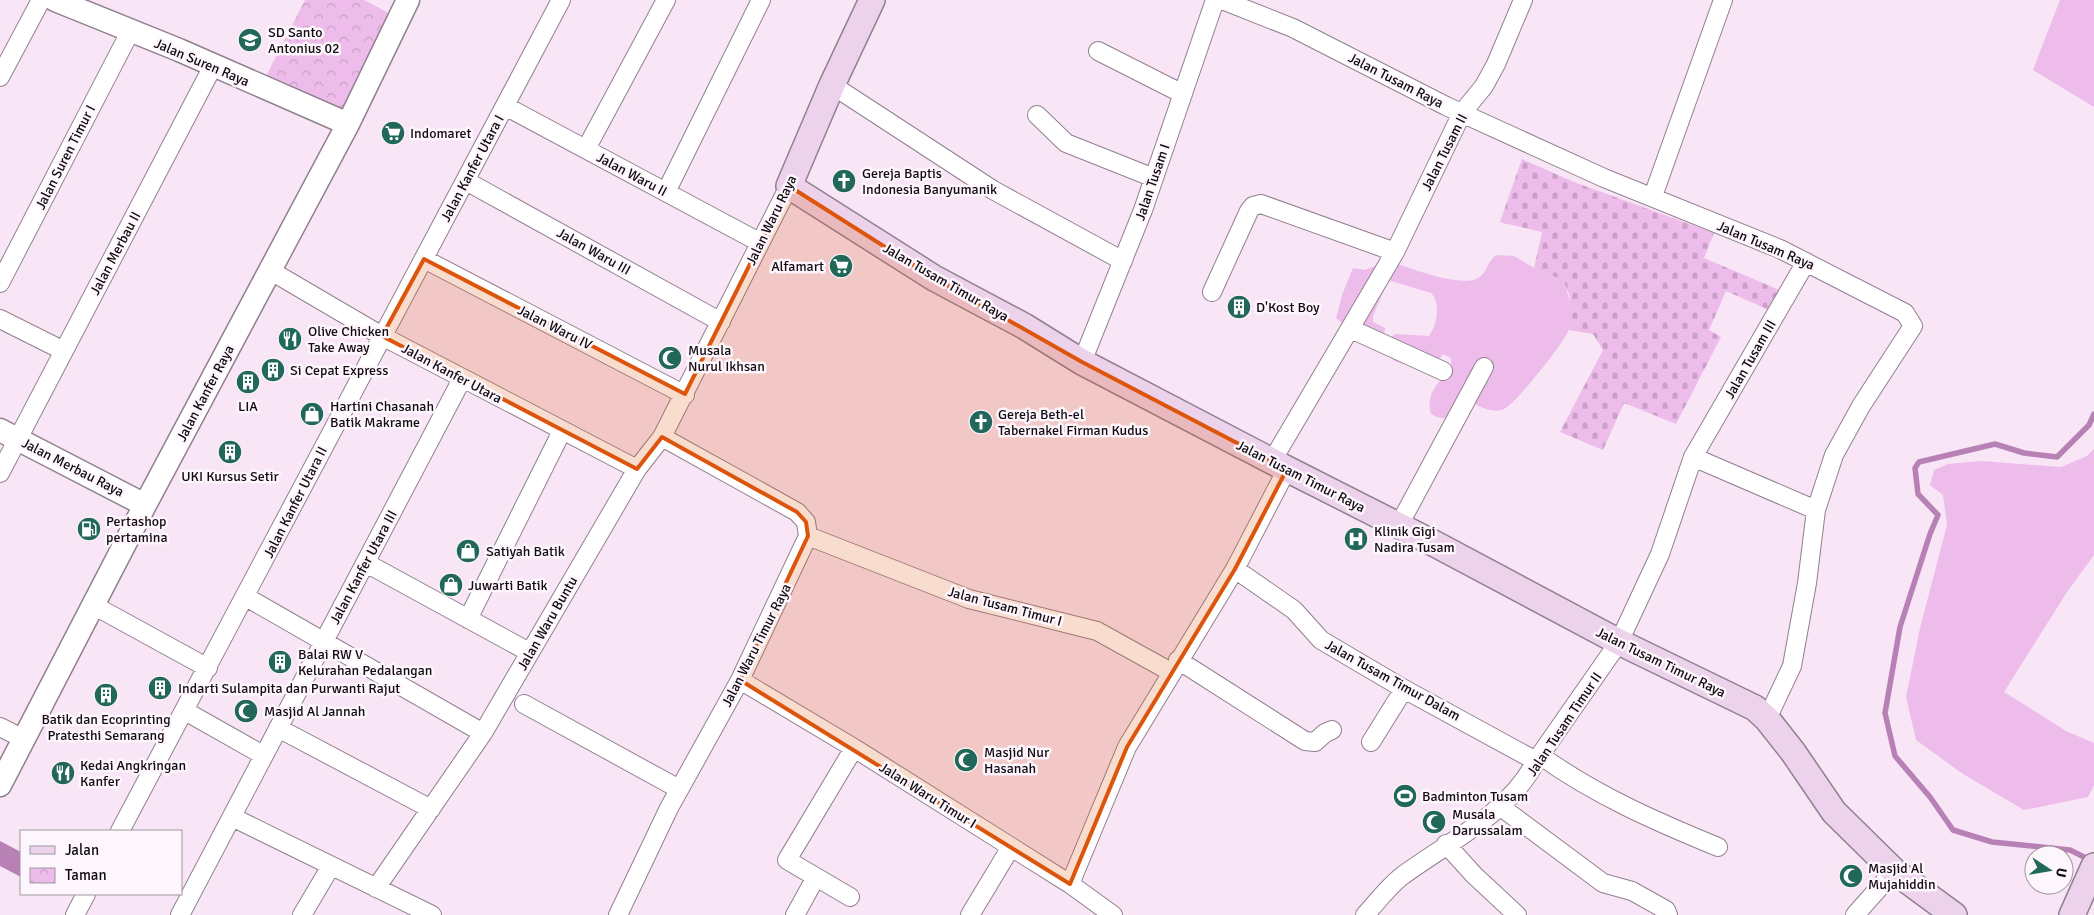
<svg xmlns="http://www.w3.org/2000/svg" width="2094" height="915" viewBox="0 0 2094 915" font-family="Signika,sans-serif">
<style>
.grass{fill:#edbcea}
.cemetery{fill:url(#cemetery-stones)}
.park{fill:url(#park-crowns)}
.water{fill:#b781b5}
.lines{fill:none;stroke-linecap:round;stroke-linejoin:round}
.stream{stroke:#b781b5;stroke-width:5.5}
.minor-casing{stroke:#918090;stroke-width:20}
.tertiary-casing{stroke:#918090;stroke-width:25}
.secondary-casing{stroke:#918090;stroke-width:28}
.minor{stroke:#fff;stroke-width:18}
.tertiary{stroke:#fff;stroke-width:22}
.secondary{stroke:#edd2ec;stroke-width:25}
.marked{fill:#dd550c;fill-opacity:0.2;stroke:#dd550c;stroke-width:4;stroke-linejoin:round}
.labels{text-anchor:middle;stroke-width:5;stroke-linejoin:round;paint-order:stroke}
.poi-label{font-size:14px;fill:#110b11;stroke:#fef6fd;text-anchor:start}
.street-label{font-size:14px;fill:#110b11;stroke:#fef6fd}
</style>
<defs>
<pattern id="cemetery-stones" width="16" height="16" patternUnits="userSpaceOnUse" patternTransform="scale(1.25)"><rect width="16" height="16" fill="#edbcea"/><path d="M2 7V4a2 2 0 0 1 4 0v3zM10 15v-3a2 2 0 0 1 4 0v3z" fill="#caa0c8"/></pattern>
<pattern id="park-crowns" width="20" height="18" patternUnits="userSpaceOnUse" patternTransform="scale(1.25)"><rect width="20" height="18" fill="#edbcea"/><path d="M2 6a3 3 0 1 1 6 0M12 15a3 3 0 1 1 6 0" fill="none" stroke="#caa0c8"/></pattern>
</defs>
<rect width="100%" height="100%" fill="#f8e5f6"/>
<path class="grass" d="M2060 0H2094V107L2033 70Z
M1497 255 1514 256 1534 268 1563 280C1569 295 1574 312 1569 329 1566 341 1518 400 1507 407 1496 415 1482 408 1471 402 1458 413 1448 425 1431 414 1425 396 1438 380 1451 370V358L1443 354 1434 366 1414 367 1394 361 1388 353 1390 338 1395 334 1429 336C1437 325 1441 303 1431 293L1388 280 1373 316V322L1385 328 1384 335C1369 331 1348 330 1336 318L1342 295 1353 268 1365 270 1388 261C1406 266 1465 291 1481 276 1489 269 1487 260 1497 255Z
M2094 449V555L2067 592 2004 692 2066 731 2094 743V785L2088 797 2024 810 1963 774 1916 740 1906 697 1920 628 1947 525 1943 495 1930 485 1934 470 1948 464 1981 461 2061 467 2087 456Z"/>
<path class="cemetery" d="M1522 159 1574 182 1714 233 1704 258 1782 291 1769 310 1726 291 1709 330 1721 337 1676 424 1624 403 1603 450 1560 432 1603 350 1593 334 1569 330 1570 296 1563 280 1534 268 1542 232 1500 222Z"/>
<path class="park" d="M305 0H364L392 15 347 117 261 86Z"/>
<path class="water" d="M0 841 21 852V877L0 866Z"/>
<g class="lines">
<path class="stream" d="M2090 860 2070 850 1992 842 1953 830 1930 797 1895 756 1885 713 1900 627 1930 534 1938 515 1918 494 1915 468 1919 462 1995 444 2024 453 2057 457 2089 425 2094 414"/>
<g class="minor-casing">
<path id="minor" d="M1222 0 1293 28 1446 106 1604 178 1780 249 1905 313 1913 326 1861 406 1834 455 1816 510 1807 583 1792 666 1767 719
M1098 51 1183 94
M0 77 41 0
M832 85 993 190 1123 261
M505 106 759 242
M1037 115 1066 143 1154 178
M586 149 666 0
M466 181 721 322
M666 192 761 0
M1653 196 1723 0
M424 259 685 395
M1806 262 1693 457 1816 510
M271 271 382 336 637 469
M0 283 130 32
M1212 292 1249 211 1253 206 1261 204 1395 252
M0 319 64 351
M1351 329 1443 371
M1082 362 1143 210 1215 0
M1272 461 1395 252 1462 113 1484 86 1496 64 1523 0
M0 473 213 66
M1399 525 1484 367
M808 536 969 599 1097 631 1171 672
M366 563 529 652
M1235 569 1294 610 1321 640 1404 689 1536 761
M246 597 483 733
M93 605 208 668
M468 619 562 431
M1178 660 1305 741 1315 742 1325 733 1332 730
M740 680 854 748 1070 884 1113 915
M524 704 679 789
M185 711 263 755
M0 727 24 739
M278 728 431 809
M1371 742 1404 689
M1541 756C1595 795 1657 822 1718 847
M1501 807 1603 883 1632 891 1666 910 1668 915
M232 817 432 915
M120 831 561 0
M1446 844 1474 875 1517 915
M1070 884 1127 747 1235 569 1287 469
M376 888 483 733 637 469 662 437 789 186
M850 897 787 860 854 748
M75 915 86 894
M180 915 462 379
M302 915 331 866
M618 915 669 808 740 680 808 536 806 522 797 512 662 437
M795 915 816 877
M970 915 1011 847
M1365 915C1377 902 1388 887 1402 876 1449 841 1508 815 1536 761L1619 642 1660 554 1693 457
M1855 915 1894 871"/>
</g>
<g class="tertiary-casing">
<path id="tertiary" d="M55 0 179 50 348 124
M0 430 145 505
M0 785 145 505 348 124 408 0"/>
</g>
<g class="secondary-casing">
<path id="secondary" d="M872 0 832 85 789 186 934 278 1024 326 1082 362 1287 469 1437 545 1619 642 1755 708 1767 719 1793 752 1834 812 1894 871 1954 915
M2072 915 2094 866"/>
</g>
<use href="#minor" class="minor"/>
<use href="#tertiary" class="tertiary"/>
<use href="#secondary" class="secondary"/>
</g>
<path class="marked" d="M789 186 934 278 1082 362 1287 469 1235 569 1127 747 1070 884 740 680 808 536 806 522 797 512 662 437 637 469 382 336 424 259 685 394Z"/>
<defs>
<g id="school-disc" transform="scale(1.25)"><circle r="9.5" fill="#21675a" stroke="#fef6fd"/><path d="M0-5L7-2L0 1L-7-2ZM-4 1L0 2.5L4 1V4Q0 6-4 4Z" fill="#fff"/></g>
<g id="supermarket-disc" transform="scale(1.25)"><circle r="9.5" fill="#21675a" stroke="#fef6fd"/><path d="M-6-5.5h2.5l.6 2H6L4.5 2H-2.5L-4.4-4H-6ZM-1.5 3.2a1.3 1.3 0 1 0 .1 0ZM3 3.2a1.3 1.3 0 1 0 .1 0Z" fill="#fff"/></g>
<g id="church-disc" transform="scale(1.25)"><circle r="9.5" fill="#21675a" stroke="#fef6fd"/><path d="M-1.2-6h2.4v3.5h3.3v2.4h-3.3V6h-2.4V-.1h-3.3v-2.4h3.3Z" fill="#fff"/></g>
<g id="building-disc" transform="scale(1.25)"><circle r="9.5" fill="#21675a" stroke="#fef6fd"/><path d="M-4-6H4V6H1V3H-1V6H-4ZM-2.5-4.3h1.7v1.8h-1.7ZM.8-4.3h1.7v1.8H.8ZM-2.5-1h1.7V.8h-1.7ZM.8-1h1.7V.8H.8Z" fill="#fff"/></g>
<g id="restaurant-disc" transform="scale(1.25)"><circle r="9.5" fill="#21675a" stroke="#fef6fd"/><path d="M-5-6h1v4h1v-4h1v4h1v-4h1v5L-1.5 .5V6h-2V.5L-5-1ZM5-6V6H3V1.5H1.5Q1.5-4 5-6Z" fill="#fff"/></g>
<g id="mosque-disc" transform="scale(1.25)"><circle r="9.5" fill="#21675a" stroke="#fef6fd"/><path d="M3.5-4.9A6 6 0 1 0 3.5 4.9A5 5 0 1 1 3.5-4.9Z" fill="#fff"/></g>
<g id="shop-disc" transform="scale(1.25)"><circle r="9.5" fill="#21675a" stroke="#fef6fd"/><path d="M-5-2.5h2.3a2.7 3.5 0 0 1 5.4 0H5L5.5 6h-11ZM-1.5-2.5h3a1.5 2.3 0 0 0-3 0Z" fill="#fff"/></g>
<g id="fuel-disc" transform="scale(1.25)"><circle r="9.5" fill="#21675a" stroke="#fef6fd"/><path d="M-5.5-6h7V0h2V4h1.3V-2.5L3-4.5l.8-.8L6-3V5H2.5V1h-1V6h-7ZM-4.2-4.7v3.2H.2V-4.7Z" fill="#fff"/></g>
<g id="hospital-disc" transform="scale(1.25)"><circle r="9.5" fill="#21675a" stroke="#fef6fd"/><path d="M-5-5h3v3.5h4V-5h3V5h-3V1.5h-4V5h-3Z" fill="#fff"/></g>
<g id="stadium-disc" transform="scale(1.25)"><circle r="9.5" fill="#21675a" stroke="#fef6fd"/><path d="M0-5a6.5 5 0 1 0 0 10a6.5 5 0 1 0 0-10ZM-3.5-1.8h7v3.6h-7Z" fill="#fff"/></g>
</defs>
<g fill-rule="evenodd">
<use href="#school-disc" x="250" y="40"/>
<use href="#supermarket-disc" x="393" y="133"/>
<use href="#church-disc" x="844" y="181"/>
<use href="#supermarket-disc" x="841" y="266"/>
<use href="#building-disc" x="1239" y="307"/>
<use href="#restaurant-disc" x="290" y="339"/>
<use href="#mosque-disc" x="670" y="358"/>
<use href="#building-disc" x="273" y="370"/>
<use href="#building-disc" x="248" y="382"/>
<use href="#shop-disc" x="312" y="414"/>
<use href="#church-disc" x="981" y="422"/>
<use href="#building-disc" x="230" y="452"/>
<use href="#fuel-disc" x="89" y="529"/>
<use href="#hospital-disc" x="1356" y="539"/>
<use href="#shop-disc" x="468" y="551"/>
<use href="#shop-disc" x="451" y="585"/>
<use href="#building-disc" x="280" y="662"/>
<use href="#building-disc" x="160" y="688"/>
<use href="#building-disc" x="106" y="695"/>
<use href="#mosque-disc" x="246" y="711"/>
<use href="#mosque-disc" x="966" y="760"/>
<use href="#restaurant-disc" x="63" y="773"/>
<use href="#stadium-disc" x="1405" y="796"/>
<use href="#mosque-disc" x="1434" y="822"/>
<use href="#mosque-disc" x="1851" y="876"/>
</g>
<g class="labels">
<g class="poi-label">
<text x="268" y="37">SD Santo<tspan x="268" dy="16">Antonius 02</tspan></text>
<text x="410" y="138">Indomaret</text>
<text x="862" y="178">Gereja Baptis<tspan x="862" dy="16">Indonesia Banyumanik</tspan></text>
<text x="824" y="271" text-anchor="end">Alfamart</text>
<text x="1256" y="312">D'Kost Boy</text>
<text x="308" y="336">Olive Chicken<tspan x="308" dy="16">Take Away</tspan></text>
<text x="688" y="355">Musala<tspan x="688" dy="16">Nurul Ikhsan</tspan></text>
<text x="290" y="375">Si Cepat Express</text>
<text x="248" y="411" text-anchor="middle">LIA</text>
<text x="330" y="411">Hartini Chasanah<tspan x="330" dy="16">Batik Makrame</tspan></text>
<text x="998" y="419">Gereja Beth-el<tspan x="998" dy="16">Tabernakel Firman Kudus</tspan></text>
<text x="230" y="481" text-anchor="middle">UKI Kursus Setir</text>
<text x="106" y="526">Pertashop<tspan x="106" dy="16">pertamina</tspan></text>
<text x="1374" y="536">Klinik Gigi<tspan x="1374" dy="16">Nadira Tusam</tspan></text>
<text x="486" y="556">Satiyah Batik</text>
<text x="468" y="590">Juwarti Batik</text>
<text x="298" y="659">Balai RW V<tspan x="298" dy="16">Kelurahan Pedalangan</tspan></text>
<text x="178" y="693">Indarti Sulampita dan Purwanti Rajut</text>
<text x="264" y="716">Masjid Al Jannah</text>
<text x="106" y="724" text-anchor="middle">Batik dan Ecoprinting<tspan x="106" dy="16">Pratesthi Semarang</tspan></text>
<text x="984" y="757">Masjid Nur<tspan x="984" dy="16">Hasanah</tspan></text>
<text x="80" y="770">Kedai Angkringan<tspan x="80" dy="16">Kanfer</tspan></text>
<text x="1422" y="801">Badminton Tusam</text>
<text x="1452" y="819">Musala<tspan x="1452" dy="16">Darussalam</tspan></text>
<text x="1868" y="873">Masjid Al<tspan x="1868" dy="16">Mujahiddin</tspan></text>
</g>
<g class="street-label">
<text transform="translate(202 62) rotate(23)" y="5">Jalan Suren Raya</text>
<text transform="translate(1396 80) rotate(27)" y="5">Jalan Tusam Raya</text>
<text transform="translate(1444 152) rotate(-63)" y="5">Jalan Tusam II</text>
<text transform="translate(65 157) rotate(-63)" y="5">Jalan Suren Timur I</text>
<text transform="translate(472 168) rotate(-62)" y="5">Jalan Kanfer Utara I</text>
<text transform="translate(632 174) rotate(28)" y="5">Jalan Waru II</text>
<text transform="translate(1152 182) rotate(-71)" y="5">Jalan Tusam I</text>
<text transform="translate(771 220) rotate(-64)" y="5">Jalan Waru Raya</text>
<text transform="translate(1766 245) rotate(23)" y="5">Jalan Tusam Raya</text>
<text transform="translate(594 251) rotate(29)" y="5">Jalan Waru III</text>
<text transform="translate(115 253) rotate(-62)" y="5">Jalan Merbau II</text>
<text transform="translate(946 282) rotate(30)" y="5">Jalan Tusam Timur Raya</text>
<text transform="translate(555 327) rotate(27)" y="5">Jalan Waru IV</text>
<text transform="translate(1750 359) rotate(-60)" y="5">Jalan Tusam III</text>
<text transform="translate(452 373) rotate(28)" y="5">Jalan Kanfer Utara</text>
<text transform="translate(205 393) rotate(-62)" y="5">Jalan Kanfer Raya</text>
<text transform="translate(73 467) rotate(27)" y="5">Jalan Merbau Raya</text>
<text transform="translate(1301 476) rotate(27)" y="5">Jalan Tusam Timur Raya</text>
<text transform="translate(295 502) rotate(-63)" y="5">Jalan Kanfer Utara II</text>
<text transform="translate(363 567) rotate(-62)" y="5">Jalan Kanfer Utara III</text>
<text transform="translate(1005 606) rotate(15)" y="5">Jalan Tusam Timur I</text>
<text transform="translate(547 623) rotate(-60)" y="5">Jalan Waru Buntu</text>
<text transform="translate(756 645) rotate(-63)" y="5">Jalan Waru Timur Raya</text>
<text transform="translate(1661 662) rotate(26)" y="5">Jalan Tusam Timur Raya</text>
<text transform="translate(1393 680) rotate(29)" y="5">Jalan Tusam Timur Dalam</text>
<text transform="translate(1564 724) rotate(-56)" y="5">Jalan Tusam Timur II</text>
<text transform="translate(928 795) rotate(32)" y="5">Jalan Waru Timur I</text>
</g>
</g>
<rect x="20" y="830" width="162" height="65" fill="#fef6fd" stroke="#9f989f"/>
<rect x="30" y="846" width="25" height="8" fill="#edd2ec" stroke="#9f989f"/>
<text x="65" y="855" font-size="15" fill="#110b11">Jalan</text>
<rect x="30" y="868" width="25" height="15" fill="url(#park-crowns)" stroke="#9f989f"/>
<text x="65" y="880" font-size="15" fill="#110b11">Taman</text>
<g transform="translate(2049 870) rotate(102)"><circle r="24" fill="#fef6fd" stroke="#9f989f"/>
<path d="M0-4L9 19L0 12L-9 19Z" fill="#21675a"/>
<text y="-8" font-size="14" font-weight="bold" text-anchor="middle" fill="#110b11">U</text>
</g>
</svg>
